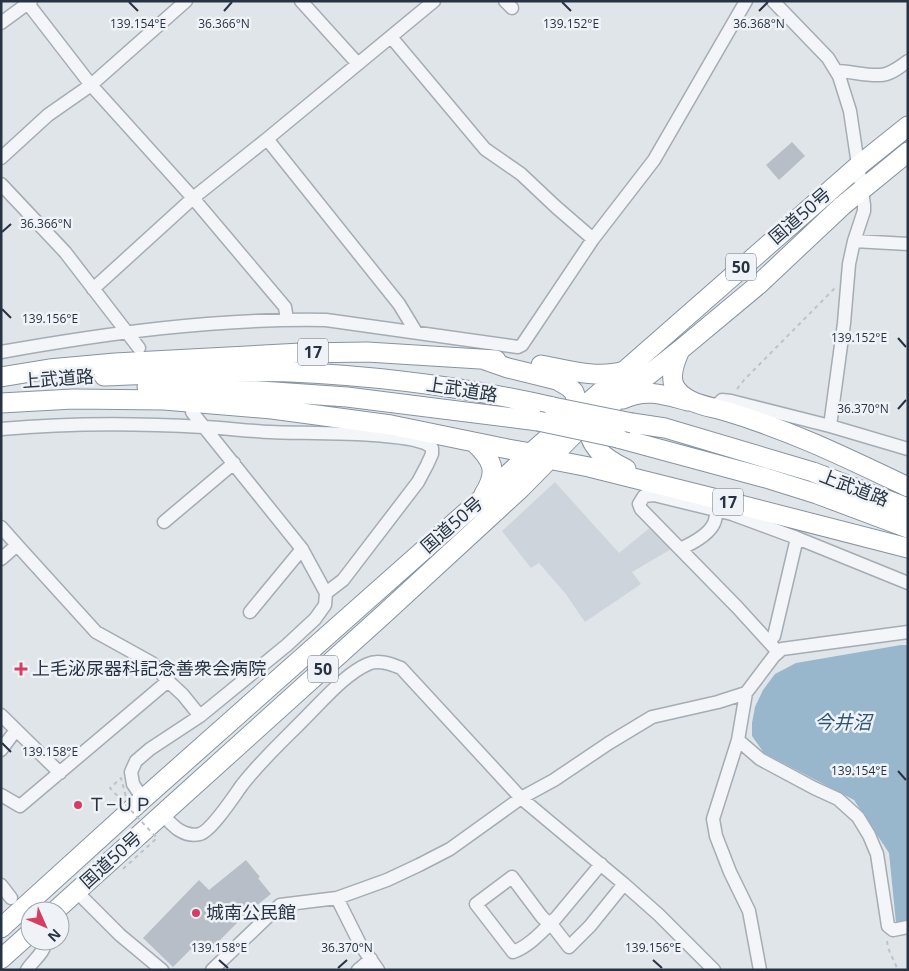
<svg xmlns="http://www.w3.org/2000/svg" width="909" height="971" viewBox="0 0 909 971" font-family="'Open Sans','Noto Sans JP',sans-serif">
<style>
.built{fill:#ced4dc}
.water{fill:#98b6cc}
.building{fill:#b7bec7}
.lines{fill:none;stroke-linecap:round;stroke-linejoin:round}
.minor-casing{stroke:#a5acb4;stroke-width:15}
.highway-casing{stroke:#8693a1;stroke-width:21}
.path{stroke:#bec3c9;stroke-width:2;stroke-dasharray:4 4;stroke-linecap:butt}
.minor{stroke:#f3f5f8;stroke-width:12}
.highway{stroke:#fff;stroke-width:19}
.highway-bridge-casing{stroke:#8693a1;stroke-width:21;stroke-linecap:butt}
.path-bridge{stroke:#bec3c9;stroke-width:2;stroke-dasharray:4 4;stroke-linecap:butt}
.highway-bridge{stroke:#fff;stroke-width:19}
.ticks{fill:none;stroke:#273342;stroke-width:2}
.poi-dot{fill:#d63d62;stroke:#eff3f7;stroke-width:2}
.labels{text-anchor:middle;stroke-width:5;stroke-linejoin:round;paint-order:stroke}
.shield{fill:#eff3f7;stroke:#636d78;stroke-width:1}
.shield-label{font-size:16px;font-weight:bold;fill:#273342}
.street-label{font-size:18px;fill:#273342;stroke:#eff3f7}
.poi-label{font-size:18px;fill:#273342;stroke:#eff3f7;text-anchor:start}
.water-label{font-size:19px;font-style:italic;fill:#2f5679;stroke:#eff3f7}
.ticks-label{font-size:12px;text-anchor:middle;fill:#273342;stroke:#eff3f7;stroke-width:5;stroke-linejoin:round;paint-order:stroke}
</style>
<rect width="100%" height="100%" fill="#e0e5ea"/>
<path class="built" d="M555 482 619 553 652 526 673 548 632 572 641 584 585 622 565 593 539 563 531 568 502 531Z"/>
<path class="water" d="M901 645H908V920L896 923 889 853 854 800 764 753 752 736V723L755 707 763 690 775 674 796 663Z"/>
<path class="building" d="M792 142 805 156 779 180 766 165Z
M246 860 260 877 258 878 271 894 247 913 207 953 197 943 173 967 143 938 199 880 209 890Z"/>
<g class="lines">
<g class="minor-casing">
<path id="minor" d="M26 1 91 85 193 198 285 307 287 320
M301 1 358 64
M505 1 512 8
M773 1 828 58 839 76 850 111 864 205V211L854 241 849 264 844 323 830 426
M1 23 31 1
M391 37 485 149 521 174 556 207 593 239
M836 71C851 71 865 76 880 75 890 75 900 67 908 61
M267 139 399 304 416 332
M1 158 48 115 91 85 186 1
M1 184 65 252 139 348
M854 241 908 244
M93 289 193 198 267 139 434 1
M1 352C108 333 217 318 326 320L518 347 522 345 593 239 654 160 746 1
M718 409V404L722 400 731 401 830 426 908 449
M1 429C68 423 136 423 203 427 225 428 248 431 271 432 298 434 417 430 432 448V454L427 465 418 482 343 580 326 593
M164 522 234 463
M1 527 17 545
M680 549C691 544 709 535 714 523 717 517 716 509 717 503
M1 559 17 545 96 632 152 663 168 681 20 806 1 795
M250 612 302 549
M769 642 774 636 797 538
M778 652 737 607 641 509 639 504 644 496 654 495 732 514 797 538 908 583
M168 681 183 695 200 716
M746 693 738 740 713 819 716 836 730 872 749 911 760 970
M1 715 60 773
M738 740 760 759 814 788 838 799 858 817 869 835 877 854 888 926 893 930 908 927
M1 750 16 730
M143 799 133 784 131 772 136 761 150 749 200 716 287 645 315 619 325 605 326 593 302 549 192 412
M162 814C172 825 183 838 200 834 212 830 234 796 242 785 262 759 287 737 310 713 326 697 347 673 368 664 378 659 391 664 401 668L521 798 624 884 659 915 714 970
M601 864 556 918C543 930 530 946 513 952L476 904 512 877 542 917 555 929 569 947 590 926 624 884
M1 885 11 898
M77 892 120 935 162 970
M337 898 360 944 378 970
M27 970C32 961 46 952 45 941
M212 970 280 905 337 898 387 880 419 865 450 849 521 798 554 780 609 743 652 717 718 702 746 693 774 656 782 649 908 632
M358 970 371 959"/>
</g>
<g class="highway-casing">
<path id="highway" d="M680 350C675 361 668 380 677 390 688 404 708 406 725 411 790 430 847 458 908 487
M485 360 508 368 557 380 569 387 574 392 577 401V421
M541 365C567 370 598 379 624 371
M104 376C166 374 228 370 290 372 379 376 466 387 553 407
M1 377 49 369 115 363 301 353 367 352 496 360
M147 387 231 389 347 397 538 421
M623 399C646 388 665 395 688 401
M1 403 73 399 164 400 272 409 391 425 508 449 531 453 539 451
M588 419C586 446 605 459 626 469
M632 423 665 428 813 472 908 508
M618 438 766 478 817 494 908 528
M474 442C492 459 499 471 484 494
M548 459 589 467 717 499 908 548
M55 911 383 615 521 488 575 433 680 350 758 285 842 206 908 152
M1 928 143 799 479 501 531 453 858 166 908 126
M1 959 30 933"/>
</g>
<path class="path" d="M737 389 744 380 836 287
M887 941 888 948 898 970"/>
<use href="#minor" class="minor"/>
<use href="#highway" class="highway"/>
<g class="highway-bridge-casing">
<path id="highway-bridge" d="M553 407 632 423
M538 421 618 438"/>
</g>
<path class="path-bridge" d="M123 869 157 838 110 788 121 778 126 797"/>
<use href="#highway-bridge" class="highway-bridge"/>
</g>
<path class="ticks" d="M129 2 138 11M562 2 571 11M224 11 232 2M759 11 768 2M2 232 11 224M2 309 11 318M898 338 906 347M898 409 906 400M2 743 11 752M898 771 906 780M219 960 228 968M653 960 662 968M338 968 347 960"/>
<g class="poi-dot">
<path d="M18.5 661.5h5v5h5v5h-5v5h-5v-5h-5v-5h5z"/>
<circle cx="78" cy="805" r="5"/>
<circle cx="196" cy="913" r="5"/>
</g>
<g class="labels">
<g class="shield">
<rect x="726" y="253.5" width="30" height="27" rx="4"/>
<rect x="298" y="338.5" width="30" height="27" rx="4"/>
<rect x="713" y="488.5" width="30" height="27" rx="4"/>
<rect x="308" y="655.5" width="30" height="27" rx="4"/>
</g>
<g class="shield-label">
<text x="741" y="273">50</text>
<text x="313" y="358">17</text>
<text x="728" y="508">17</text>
<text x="323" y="675">50</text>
</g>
<g class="street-label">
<text transform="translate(800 216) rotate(-41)" y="6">国道50号</text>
<text transform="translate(58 379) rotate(-4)" y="6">上武道路</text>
<text transform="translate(462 390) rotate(9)" y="6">上武道路</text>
<text transform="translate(854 488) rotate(21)" y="6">上武道路</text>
<text transform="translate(452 525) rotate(-41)" y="6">国道50号</text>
<text transform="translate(111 860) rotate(-42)" y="6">国道50号</text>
</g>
<g class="poi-label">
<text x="32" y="675">上毛泌尿器科記念善衆会病院</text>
<text x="88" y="811">Ｔ−ＵＰ</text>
<text x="206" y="919">城南公民館</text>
</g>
<g class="water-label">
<text x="843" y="729">今井沼</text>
</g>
</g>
<g class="ticks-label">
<text x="138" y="28">139.154°E</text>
<text x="224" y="28">36.366°N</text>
<text x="571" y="28">139.152°E</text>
<text x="759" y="28">36.368°N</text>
<text x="46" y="228">36.366°N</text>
<text x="50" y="323">139.156°E</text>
<text x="859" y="342">139.152°E</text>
<text x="863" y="413">36.370°N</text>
<text x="50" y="756">139.158°E</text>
<text x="859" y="775">139.154°E</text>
<text x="347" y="952">36.370°N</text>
<text x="219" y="952">139.158°E</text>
<text x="653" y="952">139.156°E</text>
</g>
<rect width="909" height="971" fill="none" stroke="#273342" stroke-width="5"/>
<g transform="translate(45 926) rotate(135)"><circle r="24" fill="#eff3f7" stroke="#9fa6af"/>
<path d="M0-4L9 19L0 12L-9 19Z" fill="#d63d62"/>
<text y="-8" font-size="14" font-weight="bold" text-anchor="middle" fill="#273342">N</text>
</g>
</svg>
